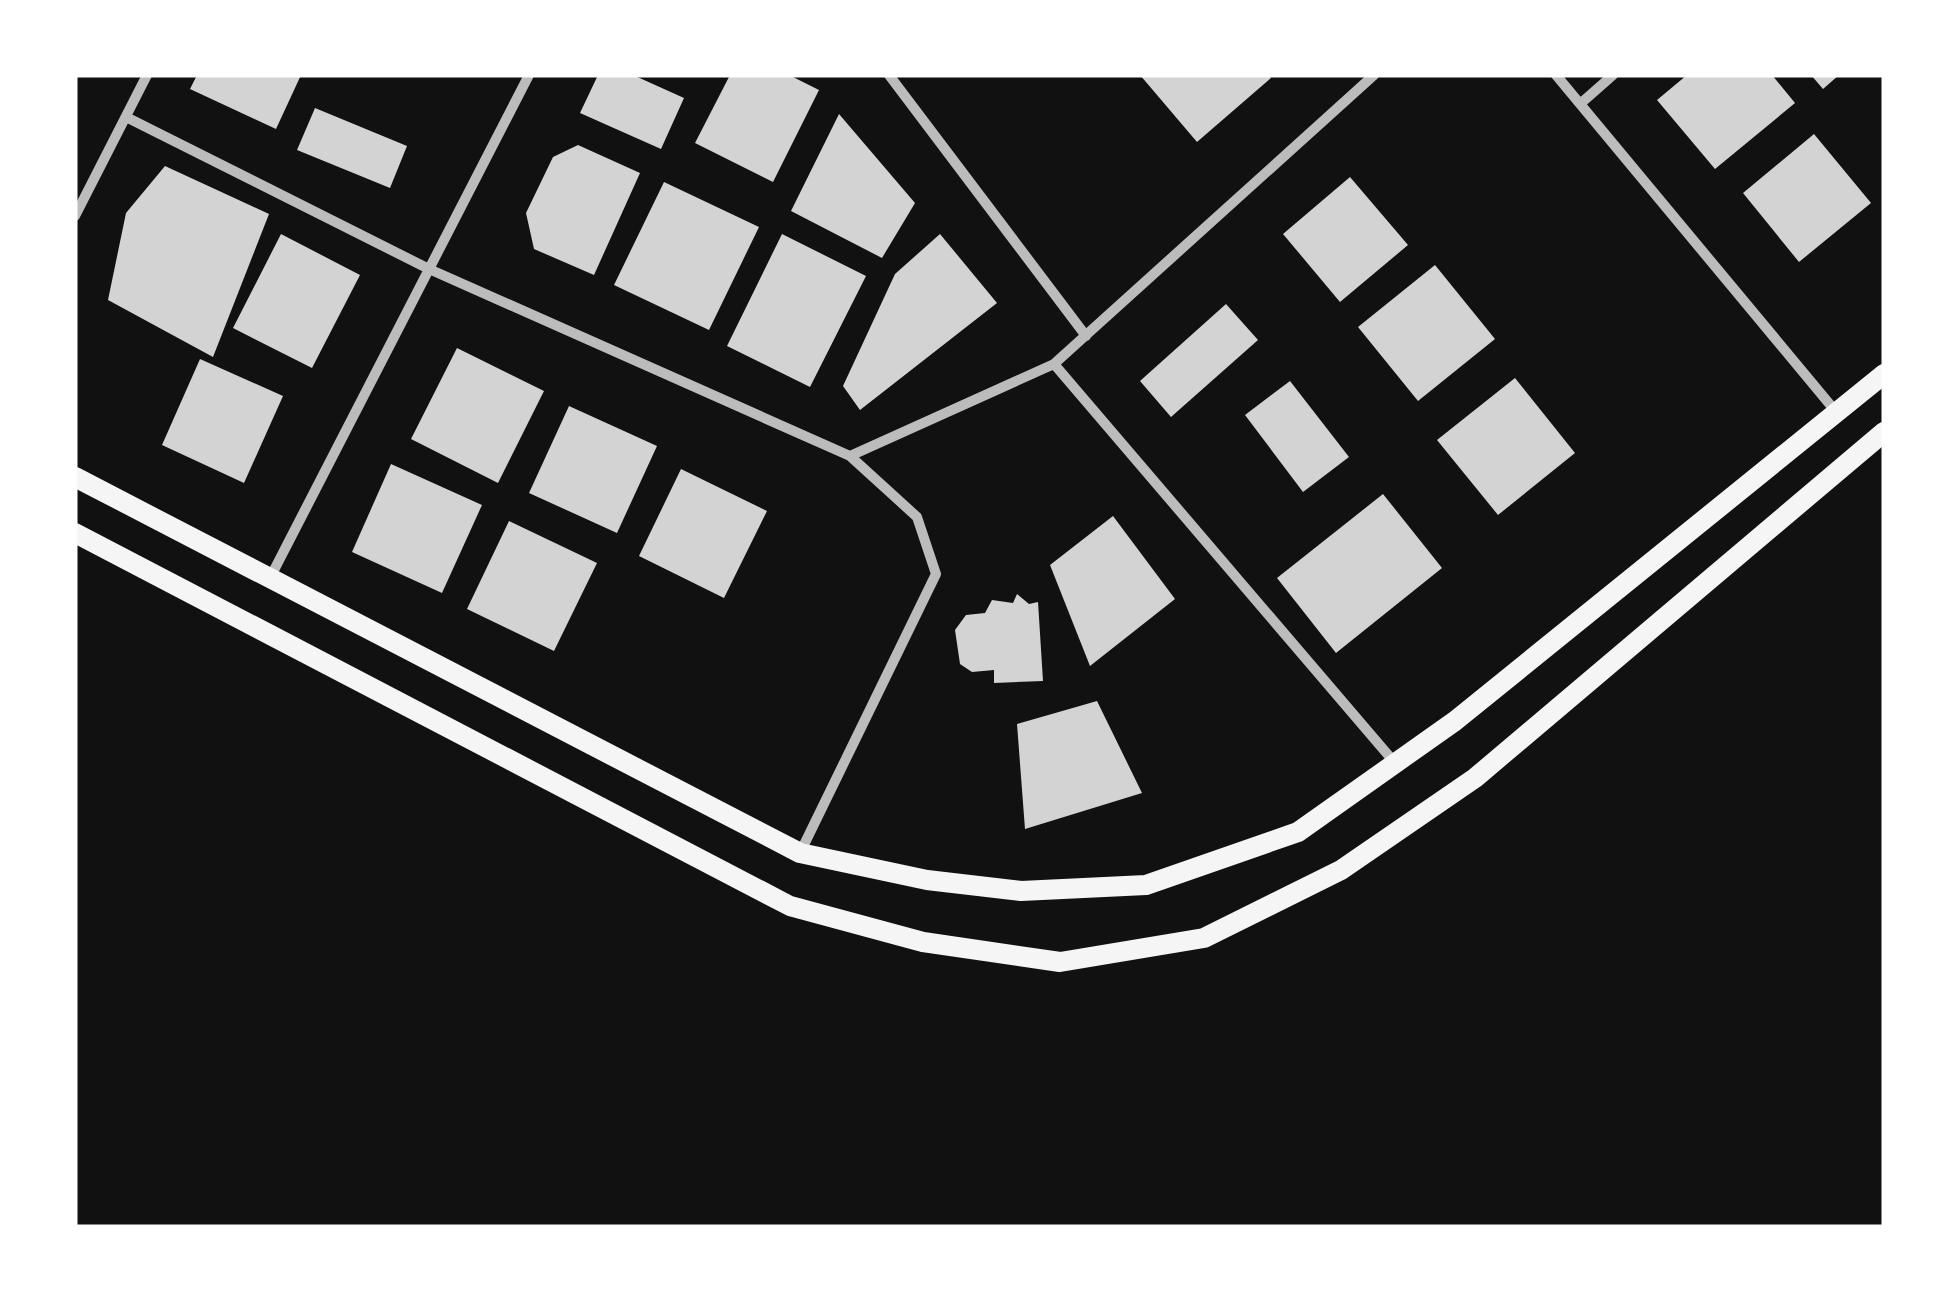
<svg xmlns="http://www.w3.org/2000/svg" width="1959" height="1302" viewBox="0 0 1959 1302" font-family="'Sofia Sans Condensed',sans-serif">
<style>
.building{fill:#d3d3d3}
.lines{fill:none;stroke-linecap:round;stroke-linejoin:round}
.minor{stroke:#bcbcbc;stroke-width:10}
.secondary{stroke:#f5f5f5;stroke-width:20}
</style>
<rect width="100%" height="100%" fill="#111"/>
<path class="building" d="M197 75H301L276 129 190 89Z
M598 75H633L684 98 661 149 580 113Z
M730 75H789L819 90 773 182 695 143Z
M1140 75H1268L1271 78 1197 142Z
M1687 75H1772L1795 103 1715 169 1657 100Z
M1811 75H1839L1823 89Z
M315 108 407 146 390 188 297 150Z
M839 114 915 203 882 258 791 211Z
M1814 134 1871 203 1799 262 1743 193Z
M578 145 640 173 594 275 534 249 526 213 553 157Z
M165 166 269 214 213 357 108 300 126 213Z
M1350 177 1408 245 1340 302 1283 234Z
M664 182 759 227 709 330 614 285Z
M281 234 360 275 312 368 233 328Z
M782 234 866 276 810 387 727 346Z
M940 234 997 303 860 410 843 386 895 274Z
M1435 265 1495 339 1418 401 1358 327Z
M1226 304 1258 340 1171 417 1140 381Z
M457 348 544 391 498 483 411 439Z
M200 359 283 396 244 483 162 445Z
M1515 378 1575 453 1498 515 1437 440Z
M1290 381 1349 457 1303 492 1245 415Z
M569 406 657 446 617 533 529 493Z
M391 464 482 505 442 593 352 552Z
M681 469 767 511 724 598 639 556Z
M1383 494 1442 568 1336 653 1277 578Z
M1113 516 1175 599 1090 666 1050 565Z
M509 521 597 563 554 651 467 609Z
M1017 594 1029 604 1038 602 1043 681 994 683V670L972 672 960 664 955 630 966 615 985 613 992 600 1013 603Z
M1097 701 1142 793 1025 829 1017 724Z"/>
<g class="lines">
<path class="minor" d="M889 75 1086 336
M1556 75 1837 413
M1580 104 1613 75
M126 117 429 269 850 456 1054 364 1374 75
M75 216 147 75
M1054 364 1395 763
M271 576 529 75
M800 853 936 574 917 517 850 456"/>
<path class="secondary" d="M75 477 800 853 927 880 1021 891 1146 885 1298 832 1455 721 1884 374
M75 533 790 906 923 942 1060 962 1204 938 1341 870 1475 778 1884 432"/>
</g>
<rect width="1959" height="1302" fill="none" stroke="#ffffff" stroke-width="155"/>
</svg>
